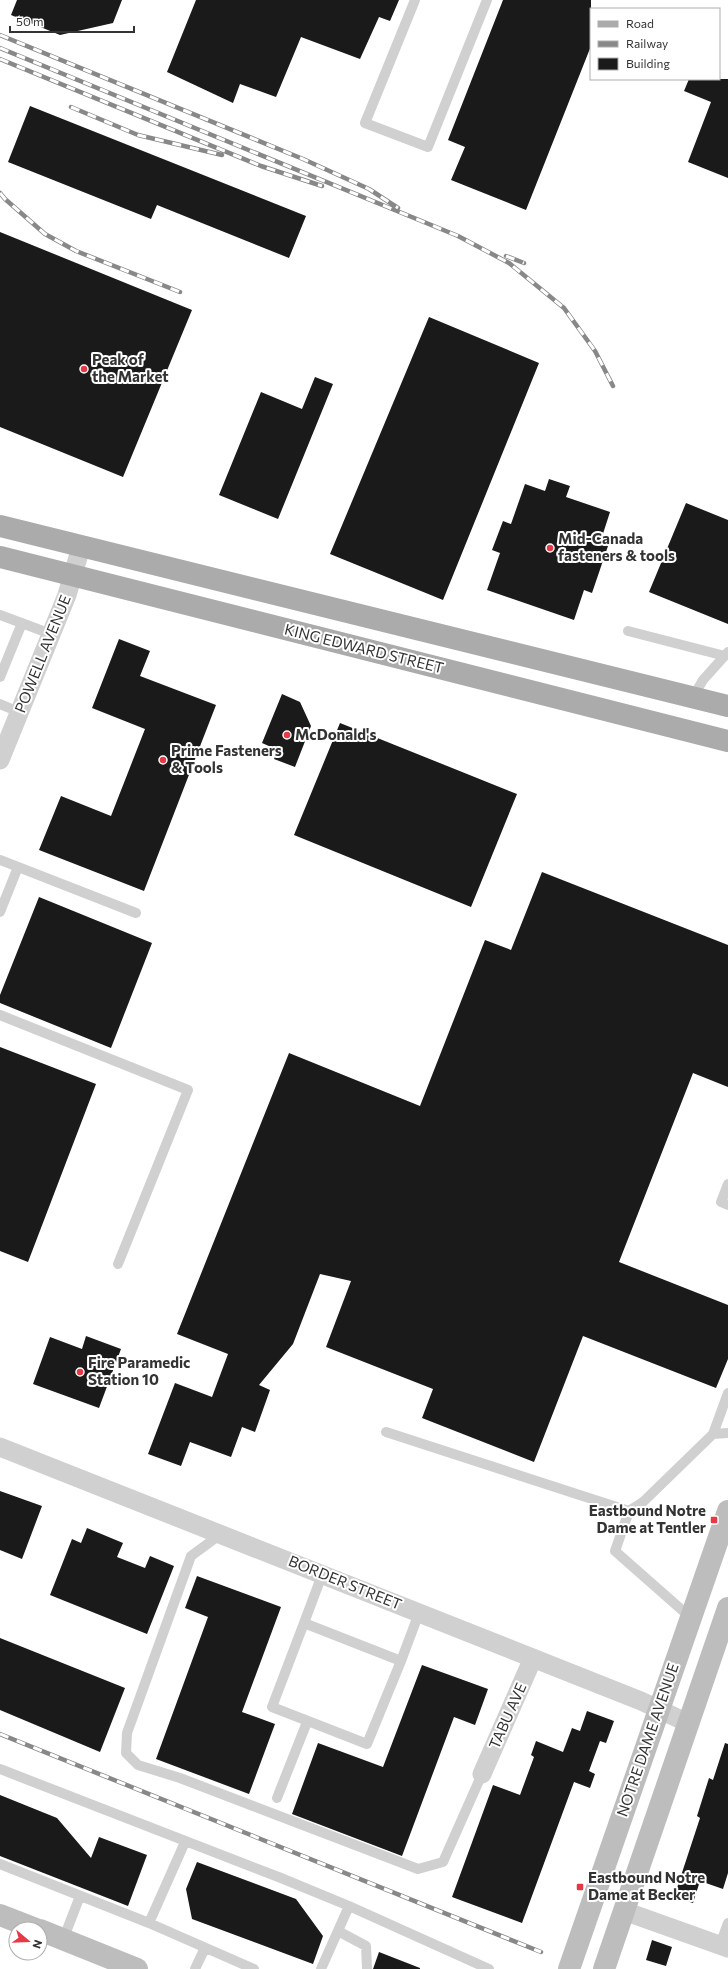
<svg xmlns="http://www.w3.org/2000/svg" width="728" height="1969" viewBox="0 0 728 1969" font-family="Commissioner,sans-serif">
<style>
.building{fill:#1a1a1a}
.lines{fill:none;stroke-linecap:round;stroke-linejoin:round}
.lane{stroke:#d0d0d0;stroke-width:10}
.street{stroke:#d0d0d0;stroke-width:19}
.secondary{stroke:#bdbdbd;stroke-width:22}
.primary{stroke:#ababab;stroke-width:22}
.rail-casing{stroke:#888;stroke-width:4.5}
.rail{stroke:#fff;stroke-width:3;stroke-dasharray:9;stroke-linecap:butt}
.poi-dot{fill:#e63946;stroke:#fff;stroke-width:1.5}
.labels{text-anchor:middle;stroke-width:4;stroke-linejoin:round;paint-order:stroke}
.poi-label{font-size:15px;font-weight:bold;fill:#333;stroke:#fff;text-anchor:start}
.street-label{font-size:15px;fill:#333;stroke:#fff}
</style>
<rect width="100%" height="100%" fill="#fff"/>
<path class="building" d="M17 0H122L113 23 60 35 11 15Z
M196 0H399L390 21 379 17 360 59 301 37 276 97 240 84 233 103 167 72Z
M503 0H591V46L526 210 451 180 465 147 448 140Z
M689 79H728V178L688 162 711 102 684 91Z
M30 106 306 216 289 258 157 205 151 219 8 162Z
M0 232 192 310 123 477 0 427Z
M429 317 539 363 443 600 330 554Z
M315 377 333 384 278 519 219 495 261 392 302 409Z
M549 479 570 486 566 497 610 512 600 543 608 546 592 593 584 590 574 620 487 590 500 553 492 550 503 521 511 524 525 484 545 491Z
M686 503 728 520V624L649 592Z
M119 639 150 651 140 676 216 705 144 891 39 850 61 796 111 816 145 729 92 708Z
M282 694 300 702 311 726 295 767 274 759 278 750 262 743Z
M340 723 517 794 471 907 294 835Z
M542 872 728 945V1087L693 1073 619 1262 728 1305V1359L716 1388 583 1336 534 1462 422 1418 433 1389 326 1347 351 1281 320 1274 293 1344 259 1385 270 1390 255 1432 242 1427 231 1457 190 1442 181 1466 148 1454 175 1383 212 1397 228 1354 177 1334 289 1053 420 1106 485 940 511 950Z
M39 897 152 943 111 1048 0 1003V995Z
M0 1047 96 1084 28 1262 0 1251Z
M86 1336 121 1349 99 1408 33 1384 50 1337 82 1349Z
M0 1491 42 1506 22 1559 0 1550Z
M87 1528 123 1543 117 1557 145 1568 150 1556 174 1566 147 1634 50 1595 72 1539 81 1543Z
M197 1576 281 1607 242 1712 275 1724 249 1794 156 1759 208 1617 185 1608Z
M0 1638 125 1688 100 1752 0 1710Z
M422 1665 488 1689 475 1725 454 1717 402 1856 292 1814 318 1743 383 1767Z
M587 1711 614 1721 606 1743 600 1741 589 1771 595 1774 590 1788 574 1782 522 1923 452 1897 493 1785 520 1795 534 1757 531 1755 536 1741 563 1752 572 1728 580 1731Z
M725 1743 728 1744V1873L723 1889 700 1881 693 1903 674 1897 700 1818 697 1816 709 1778 713 1780Z
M0 1795 57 1818 91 1858 99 1837 147 1855 128 1906 0 1856Z
M197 1862 296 1899 323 1936 313 1964 192 1919 186 1889Z
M652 1940 672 1947 666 1966 646 1960Z
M379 1952 420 1968V1969H373Z"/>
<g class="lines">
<path class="lane" d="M415 0 365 123 428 147 487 0
M0 615 51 634
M628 631 725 656
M0 677 22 623
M693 697 703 680 728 652
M0 704 19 712
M0 860 136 913
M0 912 18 867
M0 1015 188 1090 118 1264
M728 1184 721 1202 728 1205
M728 1393 713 1434 728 1433
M386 1432 629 1511 643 1502 713 1434
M629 1511 615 1551 691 1618
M221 1534 191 1556 127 1733 126 1753 138 1765 180 1778 418 1869 443 1862 482 1774
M322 1575 304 1623 401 1661 419 1613
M304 1623 272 1707 367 1744 401 1661
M0 1769 281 1878 349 1906 489 1969
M277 1798 307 1722
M0 1864 149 1923 254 1969
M149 1923 185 1842
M338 1931 366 1946 367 1969
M63 1940 80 1896
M720 1945 728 1923
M195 1969 205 1948
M321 1969 349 1906"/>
<path class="street" d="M0 760 67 595 81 547
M0 1447 641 1701 688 1723
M482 1774 533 1658
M624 1911 728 1948"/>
<path class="secondary" d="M0 1915 36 1929
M40 1930 137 1969
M569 1969 728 1511
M604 1969 728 1608"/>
<path class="primary" d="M0 526 728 706
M0 557 728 741"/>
<g class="rail-casing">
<path id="rail" d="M0 35 303 159 369 189 398 208
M0 48 458 236 509 263 564 308 595 351 613 386
M0 59 261 166 322 186
M71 107 138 135 222 155
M0 193 5 199 45 234 76 251 180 292
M506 256 524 263
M0 1734 541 1952"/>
</g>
<use href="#rail" class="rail"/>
</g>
<g class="poi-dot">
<circle cx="84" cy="369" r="4"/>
<circle cx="550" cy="548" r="4"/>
<circle cx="287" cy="735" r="4"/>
<circle cx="163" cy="760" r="4"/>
<circle cx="80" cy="1372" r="4"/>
<rect x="710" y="1516" width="8" height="8" rx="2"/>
<rect x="576" y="1883" width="8" height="8" rx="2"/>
</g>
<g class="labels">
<g class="poi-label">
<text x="92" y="365">Peak of<tspan x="92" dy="17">the Market</tspan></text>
<text x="558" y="544">Mid-Canada<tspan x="558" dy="17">fasteners &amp; tools</tspan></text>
<text x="295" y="740">McDonald's</text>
<text x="171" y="756">Prime Fasteners<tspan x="171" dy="17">&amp; Tools</tspan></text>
<text x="88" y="1368">Fire Paramedic<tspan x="88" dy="17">Station 10</tspan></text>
<text x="706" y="1516" text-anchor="end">Eastbound Notre<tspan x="706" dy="17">Dame at Tentler</tspan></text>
<text x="588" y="1883">Eastbound Notre<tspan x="588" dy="17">Dame at Becker</tspan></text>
</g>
<g class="street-label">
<text transform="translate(364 649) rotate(14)" y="5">KING EDWARD STREET</text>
<text transform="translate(43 654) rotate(-68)" y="5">POWELL AVENUE</text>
<text transform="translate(345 1583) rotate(22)" y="5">BORDER STREET</text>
<text transform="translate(508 1716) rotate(-66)" y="5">TABU AVE</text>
<text transform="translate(648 1740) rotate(-71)" y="5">NOTRE DAME AVENUE</text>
</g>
</g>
<rect x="590" y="8" width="130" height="72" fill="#ffffff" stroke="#adadad"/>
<rect x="598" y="21" width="20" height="6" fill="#ababab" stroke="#adadad"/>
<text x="626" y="28" font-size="12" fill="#333333">Road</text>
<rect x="598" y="41" width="20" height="6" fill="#888888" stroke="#adadad"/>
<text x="626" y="48" font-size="12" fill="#333333">Railway</text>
<rect x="598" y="58" width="20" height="12" fill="#1a1a1a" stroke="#adadad"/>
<text x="626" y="68" font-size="12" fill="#333333">Building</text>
<g transform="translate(28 1941) rotate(109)"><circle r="19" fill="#ffffff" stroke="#adadad"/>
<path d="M0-3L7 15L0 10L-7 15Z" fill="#e63946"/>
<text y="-6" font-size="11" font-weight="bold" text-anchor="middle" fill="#333333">N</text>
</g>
<path d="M10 26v6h124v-6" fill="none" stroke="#333333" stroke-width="2"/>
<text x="16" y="26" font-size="12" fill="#333333" stroke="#ffffff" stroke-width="3" paint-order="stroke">50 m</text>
</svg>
